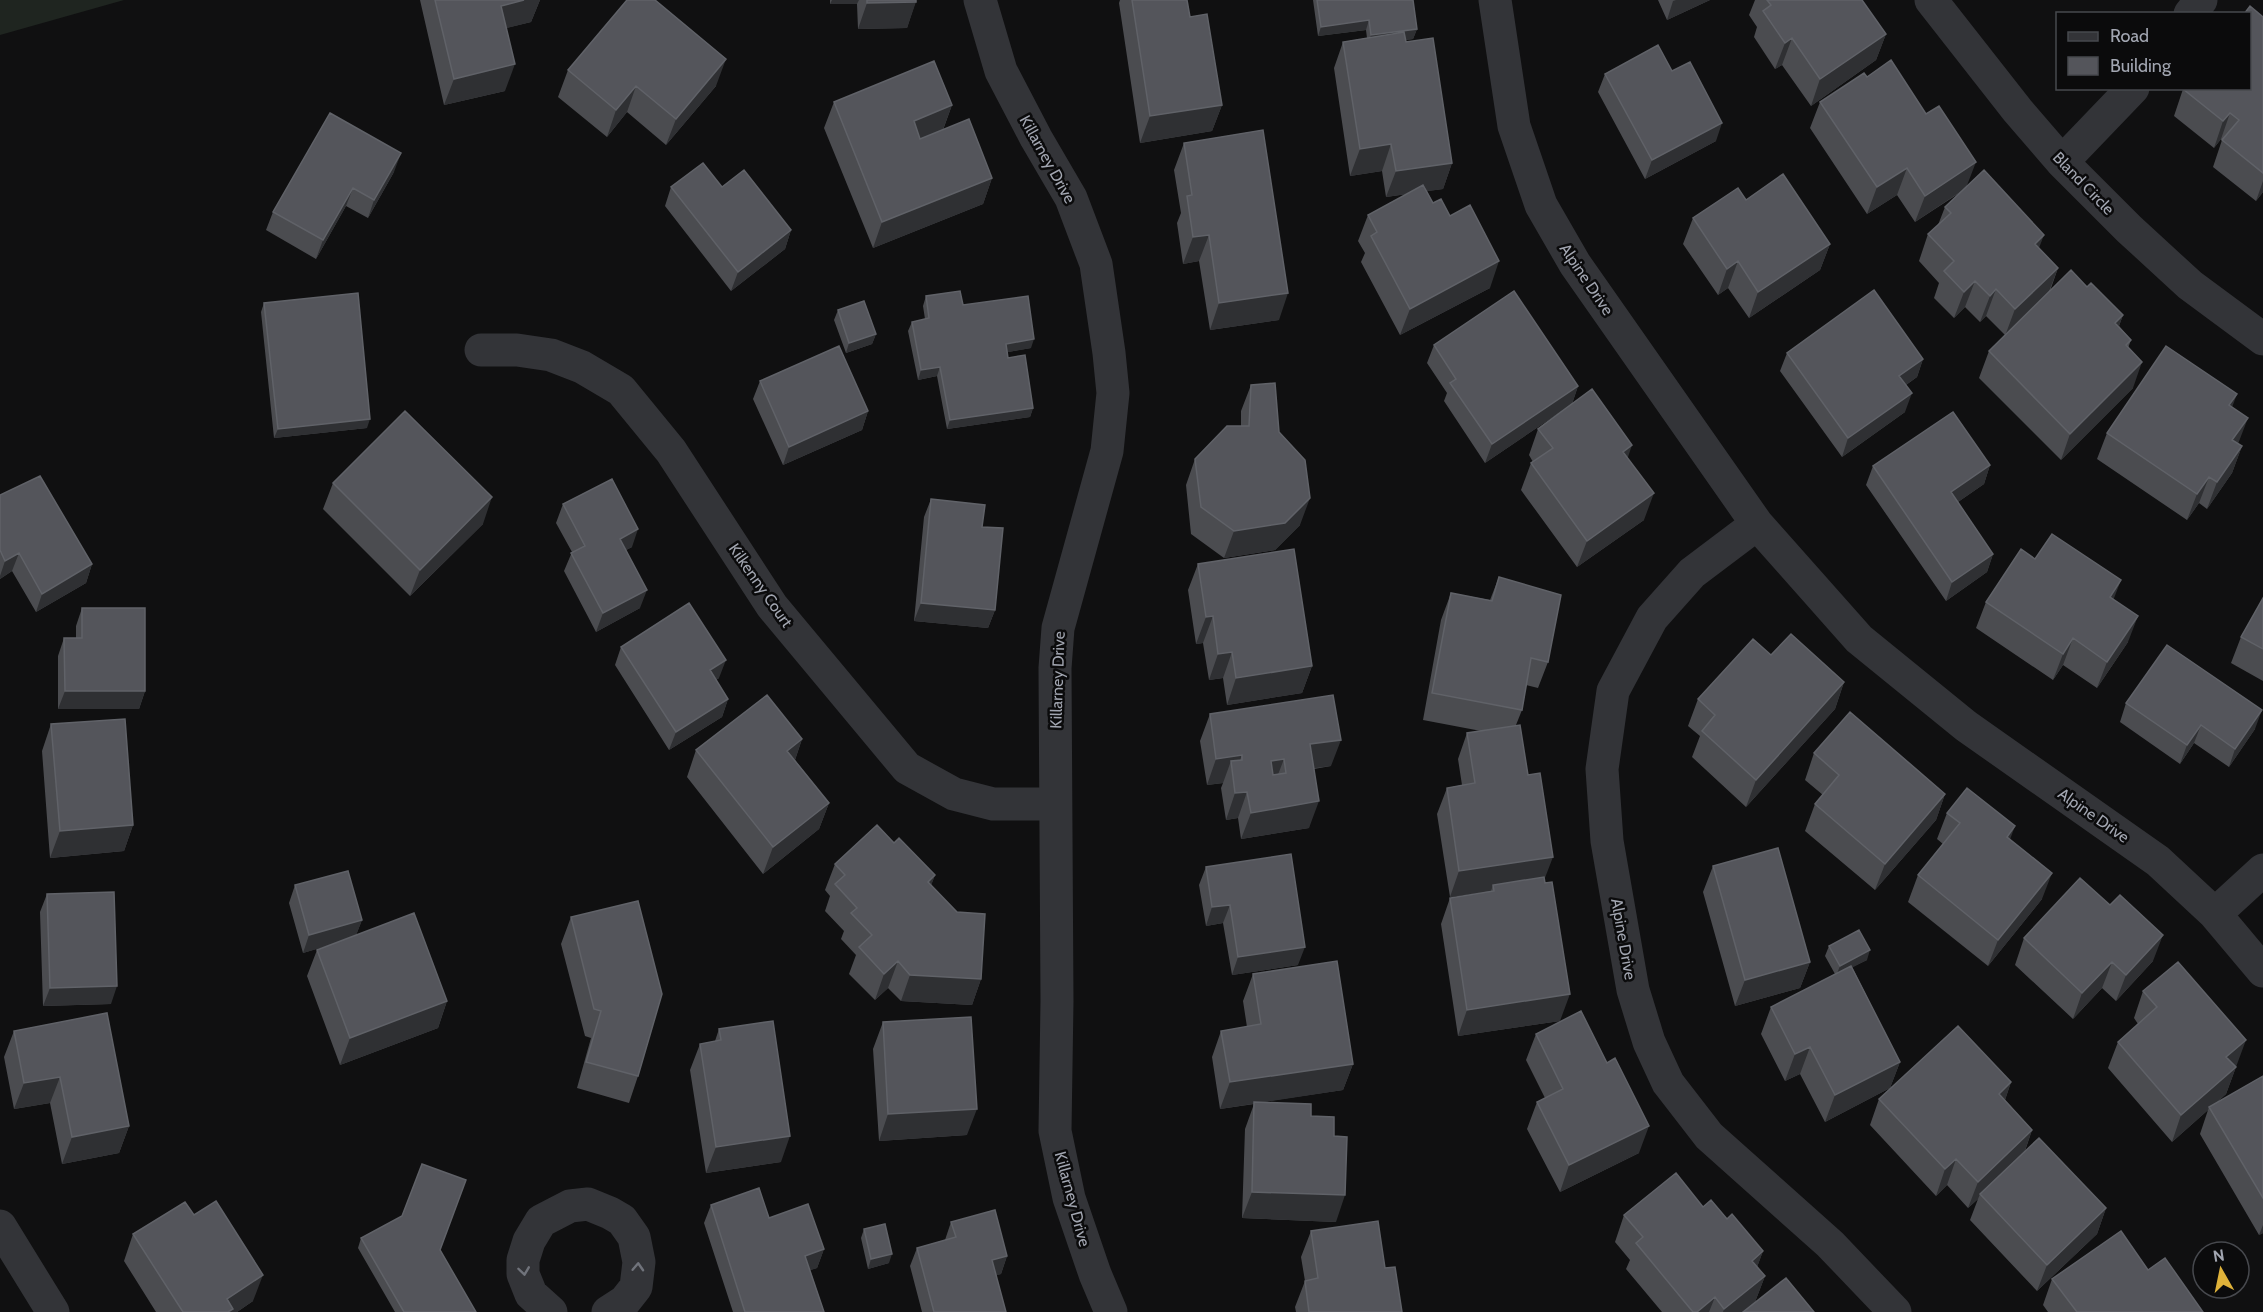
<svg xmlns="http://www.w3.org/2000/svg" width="2263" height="1312" viewBox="0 0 2263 1312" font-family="Cabin,sans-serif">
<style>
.green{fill:#1f2520}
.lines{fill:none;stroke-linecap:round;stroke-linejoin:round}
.street{stroke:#333438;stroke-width:33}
.wall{fill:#4b4c50}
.shaded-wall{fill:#2f3033}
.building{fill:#54555b;stroke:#606268;stroke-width:1.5;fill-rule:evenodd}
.oneway{stroke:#70737b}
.labels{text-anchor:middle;stroke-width:5;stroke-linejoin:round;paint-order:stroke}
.street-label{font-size:16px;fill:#a2a6b1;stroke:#0b0b0c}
</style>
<rect width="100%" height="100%" fill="#101011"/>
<path class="green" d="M0 0H124L0 35Z"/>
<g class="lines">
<path class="street" d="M980 0 1001 71 1036 138 1071 198 1096 264 1109 353 1113 393 1107 451 1058 628 1055 668 1057 1001 1055 1131 1069 1198 1095 1274 1111 1312
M1495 0 1514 126 1541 205 1575 264 1757 524 1859 639 1966 726 2158 861 2215 914 2263 971
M1931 0 2018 111 2062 162 2129 229 2190 285 2263 339
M2190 14 2201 0
M2062 162 2133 88
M481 350H517L551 355 582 367 621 390 671 451 772 606 907 768 954 794 993 804H1055
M1757 524 1692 573 1652 618 1613 691 1602 769 1607 841 1633 990 1649 1042 1668 1083 1709 1136 1830 1244 1895 1312
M2215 914 2263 870
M0 1226 53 1312
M551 1312 531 1294 523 1274V1260L529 1241 541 1221 570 1206 588 1204 610 1213 622 1220 634 1237 639 1262 636 1287 625 1301 608 1312"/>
</g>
<path class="wall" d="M420 0H540L531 22 506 28 505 91 444 105Z
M830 0H916L907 28 858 29 857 4H830Z
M1120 0H1187L1190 17 1222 105 1212 131 1140 143 1119 3Z
M1313 0H1413L1417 29 1413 39 1405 40 1452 163 1443 189 1427 191 1433 203 1490 288 1400 335 1361 262 1365 253 1358 241 1368 215 1407 194 1386 197 1382 171 1350 176 1334 68 1343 42 1367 38 1366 30 1318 36Z
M1658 0H1710L1667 20Z
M1755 0H1862L1886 34 1876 60 1811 106 1782 65 1775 69 1754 37 1757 27 1749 15Z
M2263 17V192L2256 201 2213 167 2222 140 2221 139 2214 148 2174 116 2183 89Z
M568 70 716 86 666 145 627 112 607 137 558 97Z
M1672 71 1716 141 1645 179 1598 92 1605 74Z
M1867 77 1967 186 2039 248 2058 268 2050 291 2087 287 2123 315 2119 326 2131 340 2128 348 2133 388 2061 460 1979 378 1989 351 2005 335 1986 316 1980 322 1965 307 1954 318 1934 298 1939 283 1919 261 1928 234 1938 225 1945 207 1961 192 1915 222 1897 195 1867 214 1810 128 1820 102Z
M834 102 952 105 943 130 992 178 983 204 873 248 824 128Z
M1184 143 1279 320 1210 330 1199 261 1183 264 1177 223 1181 213 1174 170Z
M394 172 368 218 346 206 316 259 266 230 273 212Z
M671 187H722L791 230 785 249 731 291 665 206Z
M1746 200 1830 244 1820 270 1749 318 1728 288 1718 295 1683 244 1693 218Z
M926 296 963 305 1031 348 1008 352V358L1033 408 1030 417 947 429 937 376 918 380 908 331 912 322 925 319 923 306Z
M264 303 367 428 274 438 261 312Z
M838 310 876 334 872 344 846 353 834 320Z
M1434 345 1578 386 1572 404 1485 463 1444 401 1447 393 1427 363Z
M1787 353 1923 359 1917 377 1906 385 1905 412 1842 457 1780 371Z
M760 381 868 411 862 430 783 465 753 399Z
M1251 385 1279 432 1300 525 1275 550 1224 558 1191 534 1186 485 1195 459 1241 426V411Z
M2232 407 2238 444 2242 446 2232 473 2207 509 2199 503 2187 520 2097 459 2107 433Z
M1538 429 1644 520 1577 567 1521 490 1531 463 1533 462 1529 455Z
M1990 465 1984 484 1958 502 1993 554 1987 572 1946 601 1866 485 1873 466Z
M333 483 483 524 410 596 323 509Z
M0 495 92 564 86 583 36 612 12 571 0 579Z
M931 499 995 610 988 628 914 621 924 517Z
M563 504 632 547 626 550 640 608 596 632 564 571 572 552 556 523Z
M2035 559 2114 600 2128 642 2097 688 2063 665 2053 680 1976 628 1986 602Z
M1198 564 1312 666 1302 693 1227 705 1223 678 1209 680 1203 643 1196 644 1188 590Z
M1499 577 1548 662 1538 688 1526 685 1522 710 1516 725 1544 880 1560 1021 1458 1036 1441 924 1450 898 1491 891 1450 897 1437 814 1447 788 1462 785 1458 759 1467 733 1481 731 1423 720 1441 620 1451 593 1490 600Z
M2263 598V681L2231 663 2241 637Z
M82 608 145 691 139 709H58V656L64 638H76V626Z
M621 647 719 678 716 680 728 699 722 717 669 750 615 665Z
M1771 655 1844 682 1835 709 1746 807 1692 757 1700 736 1688 726 1698 699Z
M2126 703 2255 729 2229 767 2194 743 2180 764 2120 722Z
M1210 714 1331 766 1314 769 1309 828 1241 839 1238 818 1226 820 1221 788 1223 783 1207 785 1200 741Z
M51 724 133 825 124 851 50 858 42 751Z
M802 739 795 760 829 803 819 829 763 874 687 777 696 750Z
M1814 753 1945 794 1936 820 1875 890 1805 831 1815 804 1823 795 1805 780Z
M1947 813 2010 839 2042 899 1988 966 1908 902 1918 875 1943 844 1937 839Z
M894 843 935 875 931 885 981 979 972 1005 901 1001 888 988 875 1000 849 974 856 955 841 939 844 931 825 911 830 896 825 890 835 864Z
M1713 866 1810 962 1800 988 1735 1006 1703 892Z
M1206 867 1298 965 1232 975 1223 923 1206 926 1199 885Z
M295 885 362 920 356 935 447 1001 438 1028 340 1065 307 976 317 950 329 945 303 953 289 903Z
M47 894 111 1004 43 1006 40 912Z
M571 917 638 1076 629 1103 577 1088 591 1038 585 1036 561 944Z
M2024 938 2153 961 2116 1001 2102 988 2073 1019 2015 965Z
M1829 946 1867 960 1852 967 1900 1062 1890 1088 1825 1122 1800 1074 1785 1081 1761 1034 1771 1007 1835 974 1825 956Z
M1253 974 1353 1064 1343 1090 1262 1102 1311 1116 1334 1136 1336 1222 1242 1218 1245 1129 1254 1104 1220 1109 1212 1057 1221 1031 1247 1027 1243 1001Z
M2143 991 2236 1067 2226 1094 2215 1104 2263 1076V1233L2259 1235 2200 1134 2208 1110 2172 1142 2108 1068 2118 1042 2138 1024 2134 1018Z
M883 1022 967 1135 879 1141 873 1049Z
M719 1029 781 1162 706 1173 690 1070 700 1044 715 1041Z
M14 1031 129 1126 119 1153 62 1164 50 1103 14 1109 4 1057Z
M1536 1034 1607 1063 1639 1153 1560 1192 1527 1129 1537 1102 1545 1098 1526 1060Z
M2011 1082 2005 1100 2032 1130 2025 1151 2106 1208 2097 1234 2037 1291 1970 1220 1978 1199 1968 1208 1947 1185 1936 1196 1870 1125 1879 1099Z
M711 1205 769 1218 824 1249 817 1268 810 1270 824 1312H733L704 1223Z
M1703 1207 1727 1219 1763 1251 1757 1267 1765 1276 1755 1302 1743 1312H1662L1626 1269 1630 1260 1615 1242 1624 1215Z
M951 1222 1007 1256 1001 1274 996 1275 1006 1312H922L910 1266 917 1248 945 1240Z
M864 1229 889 1263 868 1269 861 1238Z
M1311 1231 1385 1268 1402 1312H1296L1295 1307 1305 1281 1301 1257Z
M133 1234 253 1301 237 1312H156L124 1261Z
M361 1238 440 1250 476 1312H395L358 1248Z
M2148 1270 2203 1312H2048L2043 1305 2052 1279Z"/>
<path class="shaded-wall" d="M524 0H540L531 22 491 32 501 6Z
M832 0H859L857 4H830Z
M1676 0H1710L1667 20 1673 1Z
M916 2 907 28 858 29 867 3Z
M1369 20 1366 30 1318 36 1321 27Z
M1417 29 1413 39 1368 45 1371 35Z
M1886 34 1876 60 1811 106 1820 79Z
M1792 38 1782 65 1775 69 1785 43Z
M726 59 716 86 666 145 676 119Z
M515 64 505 91 444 105 454 79Z
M636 86 627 112 607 137 616 110Z
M952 105 942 132 904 147 914 121Z
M1222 105 1212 131 1140 143 1150 116Z
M2230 113 2221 139 2214 148 2223 121Z
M1722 123 1716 141 1645 179 1652 160Z
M1391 144 1382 171 1350 176 1360 149Z
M401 153 394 172 368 218 374 200Z
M1976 162 1966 188 1915 222 1925 196Z
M1452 163 1443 189 1386 197 1396 171Z
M1907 168 1897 195 1867 214 1877 187Z
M992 178 983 204 873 248 882 222Z
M2263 181V192L2256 201Z
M353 188 346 206 316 259 323 240Z
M791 230 785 249 731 291 738 272Z
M1209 235 1199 261 1183 264 1193 237Z
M2044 235 2034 261 2035 244Z
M1830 244 1820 270 1749 318 1758 292Z
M1499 261 1490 288 1400 335 1410 309Z
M1738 261 1728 288 1718 295 1727 269Z
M2058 268 2048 294 2005 336 2015 309Z
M1975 281 1965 307 1954 318 1964 292Z
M1996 289 1986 316 1980 322 1990 296Z
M1288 293 1279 320 1210 330 1219 303Z
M2123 315 2113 342 2115 323Z
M876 334 872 344 846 353 849 343Z
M1034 339 1031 348 1003 353 1006 344Z
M1923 359 1917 377 1893 394 1899 376Z
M2142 362 2133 388 2061 460 2070 434Z
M940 367 937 376 918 380 921 370Z
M1578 386 1572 404 1485 463 1492 444Z
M1912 393 1905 412 1842 457 1848 438Z
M2237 394 2227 421 2229 405Z
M1033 408 1030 417 947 429 950 420Z
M868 411 862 430 783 465 789 447Z
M2248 418 2238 444 2232 440Z
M370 419 367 428 274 438 278 429Z
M1632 445 1623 472V452Z
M2242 446 2232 473 2207 509 2217 482Z
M1990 465 1984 484 1945 511 1951 492Z
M2209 477 2199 503 2187 520 2197 494Z
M1654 493 1644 520 1577 567 1587 541Z
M492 497 483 524 410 596 420 570Z
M1310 498 1300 525 1275 550 1224 558 1234 531Z
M638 529 632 547 613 557 620 539Z
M19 553 12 571 0 579V576L5 561Z
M1993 554 1987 572 1946 601 1952 582Z
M92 564 86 583 36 612 42 594Z
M2121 580 2111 606 2110 597Z
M647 590 640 608 596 632 603 613Z
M921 603 995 610 988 628 914 621Z
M1213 616 1203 643 1196 644 1206 617Z
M2138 616 2128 642 2097 688 2107 662Z
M2073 638 2063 665 2053 680 2063 654Z
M1232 652 1223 678 1209 680 1218 654Z
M726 660 719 678 703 688 710 670Z
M1312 666 1302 693 1227 705 1236 678Z
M1844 682 1835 709 1746 807 1756 780Z
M65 691H145L139 709H58Z
M728 699 722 717 669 750 676 732Z
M2262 710 2255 729 2229 767 2235 749Z
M2201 725 2194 743 2180 764 2187 745Z
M802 739 793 766 787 751Z
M1341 740 1331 766 1300 770 1310 744Z
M1242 755 1233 778 1231 761 1223 783 1207 785 1216 759Z
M1284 759 1274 785 1271 761Z
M1247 792 1238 818 1226 820 1235 793Z
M1945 794 1936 820 1875 890 1885 864Z
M1319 801 1309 828 1241 839 1251 813Z
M829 803 819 829 763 874 773 847Z
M133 825 124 851 50 858 60 831Z
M2015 826 2005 853 2007 837Z
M1553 857 1543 883 1493 885 1491 891 1450 897 1459 871Z
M2052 873 2042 899 1988 966 1998 940Z
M935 875 925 902 928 882Z
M1230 905 1223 923 1206 926 1212 907Z
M362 920 355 938 303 953 309 935Z
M2163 935 2153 961 2116 1001 2126 975Z
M1305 947 1298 965 1232 975 1238 957Z
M1870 950 1867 960 1836 976 1840 966Z
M898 961 888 988 875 1000 884 974Z
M1810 962 1800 988 1735 1006 1745 980Z
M2112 962 2102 988 2073 1019 2082 993Z
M910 975 981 979 972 1005 901 1001Z
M117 986 111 1004 43 1006 50 988Z
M1570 994 1560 1021 1458 1036 1467 1010Z
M447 1001 438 1028 340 1065 350 1038Z
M2246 1040 2236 1067 2217 1084 2226 1057Z
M1810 1047 1800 1074 1785 1081 1795 1054Z
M1900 1062 1890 1088 1825 1122 1835 1095Z
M1353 1064 1343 1090 1220 1109 1230 1082Z
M2236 1067 2226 1094 2210 1108 2209 1107 2208 1110 2172 1142 2181 1115Z
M60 1077 50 1103 14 1109 24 1083Z
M2011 1082 2002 1109 1999 1094Z
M977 1109 967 1135 879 1141 888 1114Z
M129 1126 119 1153 62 1164 72 1137Z
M1649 1126 1639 1153 1560 1192 1569 1165Z
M2032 1130 2023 1156 1980 1194 1978 1199 1968 1208 1978 1182Z
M790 1136 781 1162 706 1173 716 1147Z
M1956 1159 1947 1185 1936 1196 1945 1169Z
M1252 1192 1345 1195 1336 1222 1242 1218Z
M2106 1208 2097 1234 2037 1291 2047 1265Z
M2263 1225V1233L2259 1235Z
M824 1249 817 1268 799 1274 805 1256Z
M1763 1251 1753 1278 1752 1261Z
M892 1254 889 1263 868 1269 871 1259Z
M1007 1256 1001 1274 985 1279 992 1260Z
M263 1275 253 1301 237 1312H222L227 1299Z
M1765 1276 1755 1302 1743 1312H1723L1724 1309Z
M1715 1297 1709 1312H1697Z"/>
<path class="building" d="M435 0H524L501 6 515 64 454 79Z
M627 0H655L726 59 676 119 636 86 616 110 568 70Z
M867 0H916V2L867 3Z
M1132 0H1187L1190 17 1207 14 1222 105 1150 116Z
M1317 0H1413L1417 29 1371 35 1369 20 1321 27Z
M1767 0H1862L1886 34 1820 79 1792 38 1785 43 1763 11 1771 5Z
M2250 6 2263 17V173L2222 140 2239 120 2230 113 2223 121 2183 89 2184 88H2250V14H2244Z
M1404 32 1406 42 1433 38 1452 163 1396 171 1391 144 1360 149 1343 42Z
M1658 45 1672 71 1690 62 1722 123 1652 160 1605 74Z
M1891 60 1926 114 1939 106 1976 162 1925 196 1907 168 1877 187 1820 102 1864 73 1867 77Z
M934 61 952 105 914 121 920 139 969 119 992 178 882 222 834 102Z
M330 113 401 153 374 200 353 188 323 240 273 212Z
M1263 130 1288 293 1219 303 1209 235 1193 237 1187 196 1192 195 1184 143Z
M703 163 722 187 744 170 791 230 738 272 671 187Z
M1984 170 2044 235 2035 244 2058 268 2015 309 1996 289 1990 296 1975 281 1964 292 1944 271 1954 261 1928 234 1951 213 1945 207Z
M1783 174 1830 244 1758 292 1738 261 1727 269 1693 218 1738 188 1746 200Z
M1423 185 1433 203 1441 199 1450 216 1470 205 1499 261 1410 309 1371 236 1377 232 1368 215Z
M2071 270 2087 287 2091 283 2123 315 2115 323 2131 340 2126 345 2142 362 2070 434 1989 351Z
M1874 290 1923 359 1899 376 1912 393 1848 438 1787 353Z
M960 291 963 305 1028 296 1034 339 1006 344 1008 358 1025 355 1033 408 950 420 940 367 921 370 912 322 929 318 926 296Z
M1514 291 1578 386 1492 444 1450 383 1456 379 1434 345Z
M358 293 370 419 278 429 264 303Z
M864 301 876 334 849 343 838 310Z
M839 346 868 411 789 447 760 381Z
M2166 346 2237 394 2229 405 2248 418 2232 440 2242 446 2217 482 2209 477 2197 494 2107 433Z
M1275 383 1279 432 1305 460 1310 498 1285 523 1234 531 1201 507 1195 459 1227 426H1249L1251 385Z
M1592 389 1632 445 1623 452 1654 493 1587 541 1531 463 1553 448 1538 429Z
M405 411 492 497 420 570 333 483Z
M1953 412 1990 465 1951 492 1993 554 1952 582 1873 466Z
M40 476 92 564 42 594 19 553 5 561 0 550V495Z
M612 479 638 529 620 539 647 590 603 613 571 553 585 546 563 504Z
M931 499 985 505 982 527 1003 528 995 610 921 603Z
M2052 534 2121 580 2110 597 2138 616 2107 662 2073 638 2063 654 1986 602 2021 549 2035 559Z
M1294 549 1312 666 1236 678 1232 652 1218 654 1213 616 1206 617 1198 564Z
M1499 577 1561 595 1548 662 1531 658 1522 710 1432 693 1451 593 1492 601Z
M2263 598V649L2241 637Z
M689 603 726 660 710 670 728 699 676 732 621 647Z
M82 608H145V691H65L64 638H82Z
M1791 634 1844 682 1756 780 1702 731 1715 715 1698 699 1753 639 1771 655Z
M2167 645 2262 710 2235 749 2201 725 2187 745 2126 703Z
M767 695 802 739 787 751 829 803 773 847 696 750Z
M1333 695 1341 740 1310 744 1319 801 1251 813 1247 792 1235 793 1231 761 1242 760V755L1216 759 1210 714ZM1284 759 1286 773 1273 775 1271 761Z
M1850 712 1945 794 1885 864 1815 804 1839 775 1814 753Z
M125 719 133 825 60 831 51 724Z
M1520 725 1528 775 1540 773 1553 857 1459 871 1447 788 1475 783 1467 733Z
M1967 788 2015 826 2007 837 2052 873 1998 940 1918 875 1960 823 1947 813Z
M877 825 894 843 899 838 935 875 928 882 957 912 985 914 981 979 910 975 898 961 884 974 859 947 872 935 851 913 857 908 835 884 845 875 835 864Z
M1778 848 1810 962 1745 980 1713 866Z
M1291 854 1305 947 1238 957 1230 905 1212 907 1206 867Z
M348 871 362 920 309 935 295 885Z
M1544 877 1545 883 1552 882 1570 994 1467 1010 1450 898 1494 891 1493 885Z
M2080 878 2110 905 2120 895 2163 935 2126 975 2112 962 2082 993 2024 938Z
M114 892 117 986 50 988 47 894Z
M638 901 662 994 638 1076 586 1062 601 1011 594 1009 571 917Z
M414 913 447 1001 350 1038 317 950Z
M1859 930 1870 950 1840 966 1829 946Z
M1337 961 1353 1064 1230 1082 1221 1031 1261 1024 1253 974Z
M2178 962 2246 1040 2226 1057 2236 1067 2181 1115 2118 1042 2157 1007 2143 991Z
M1851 966 1900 1062 1835 1095 1810 1047 1795 1054 1771 1007Z
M1581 1011 1607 1063 1615 1058 1649 1126 1569 1165 1537 1102 1563 1089 1536 1034Z
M107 1013 129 1126 72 1137 60 1077 24 1083 14 1031Z
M971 1017 977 1109 888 1114 883 1022Z
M773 1021 790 1136 716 1147 700 1044 721 1040 719 1029Z
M1958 1026 2011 1082 1999 1094 2032 1130 1978 1182 1956 1159 1945 1169 1879 1099Z
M2263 1076V1198L2209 1107Z
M1254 1102 1311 1104V1116L1334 1117V1136L1347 1137 1345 1195 1252 1192Z
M2039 1138 2106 1208 2047 1265 1980 1194Z
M422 1164 466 1180 440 1250 476 1312H404L361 1238 402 1216Z
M1676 1173 1703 1207 1711 1200 1727 1219 1732 1214 1763 1251 1752 1261 1765 1276 1724 1309 1715 1297 1697 1312H1693L1636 1243 1643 1237 1624 1215Z
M759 1188 769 1218 808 1204 824 1249 805 1256 824 1312H745L711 1205Z
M216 1201 263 1275 227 1299 233 1309 228 1312H183L133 1234 185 1202 194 1215Z
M995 1210 1007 1256 992 1260 1006 1312H934L917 1248 956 1237 951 1222Z
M1378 1221 1385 1268 1395 1267 1402 1312H1309L1305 1281 1318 1278 1311 1231Z
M885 1224 892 1254 871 1259 864 1229Z
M2121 1231 2148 1270 2165 1258 2203 1312H2077L2052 1279Z
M1786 1278 1814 1312H1743Z"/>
<defs><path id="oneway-chevron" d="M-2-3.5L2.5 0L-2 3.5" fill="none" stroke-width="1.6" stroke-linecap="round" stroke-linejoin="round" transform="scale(1.5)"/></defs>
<g class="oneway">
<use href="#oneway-chevron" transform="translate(638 1267) rotate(-87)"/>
<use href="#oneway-chevron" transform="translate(524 1271) rotate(82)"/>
</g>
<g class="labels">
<g class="street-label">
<text transform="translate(1048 159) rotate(61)" y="6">Killarney Drive</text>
<text transform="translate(2084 183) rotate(46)" y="6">Bland Circle</text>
<text transform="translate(1587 279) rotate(56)" y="6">Alpine Drive</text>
<text transform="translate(761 585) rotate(55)" y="6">Kilkenny Court</text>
<text transform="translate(1057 680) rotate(-88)" y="6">Killarney Drive</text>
<text transform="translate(2094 815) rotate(35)" y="6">Alpine Drive</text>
<text transform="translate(1624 939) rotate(80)" y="6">Alpine Drive</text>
<text transform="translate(1073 1199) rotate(75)" y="6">Killarney Drive</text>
</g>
</g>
<rect x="2056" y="12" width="195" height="78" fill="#0b0b0c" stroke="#47494e" stroke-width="1.5"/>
<rect x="2068" y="32" width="30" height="9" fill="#333438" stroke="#47494e" stroke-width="1.5"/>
<text x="2110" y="42" font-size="18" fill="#a2a6b1">Road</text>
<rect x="2068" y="57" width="30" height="18" fill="#54555b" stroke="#47494e" stroke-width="1.5"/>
<text x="2110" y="72" font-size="18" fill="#a2a6b1">Building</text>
<g transform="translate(2221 1270) rotate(351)"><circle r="28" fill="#0b0b0c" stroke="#47494e" stroke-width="1.5"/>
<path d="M0-4.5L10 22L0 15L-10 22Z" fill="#dfb23a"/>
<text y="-9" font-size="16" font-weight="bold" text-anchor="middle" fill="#a2a6b1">N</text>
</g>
</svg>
